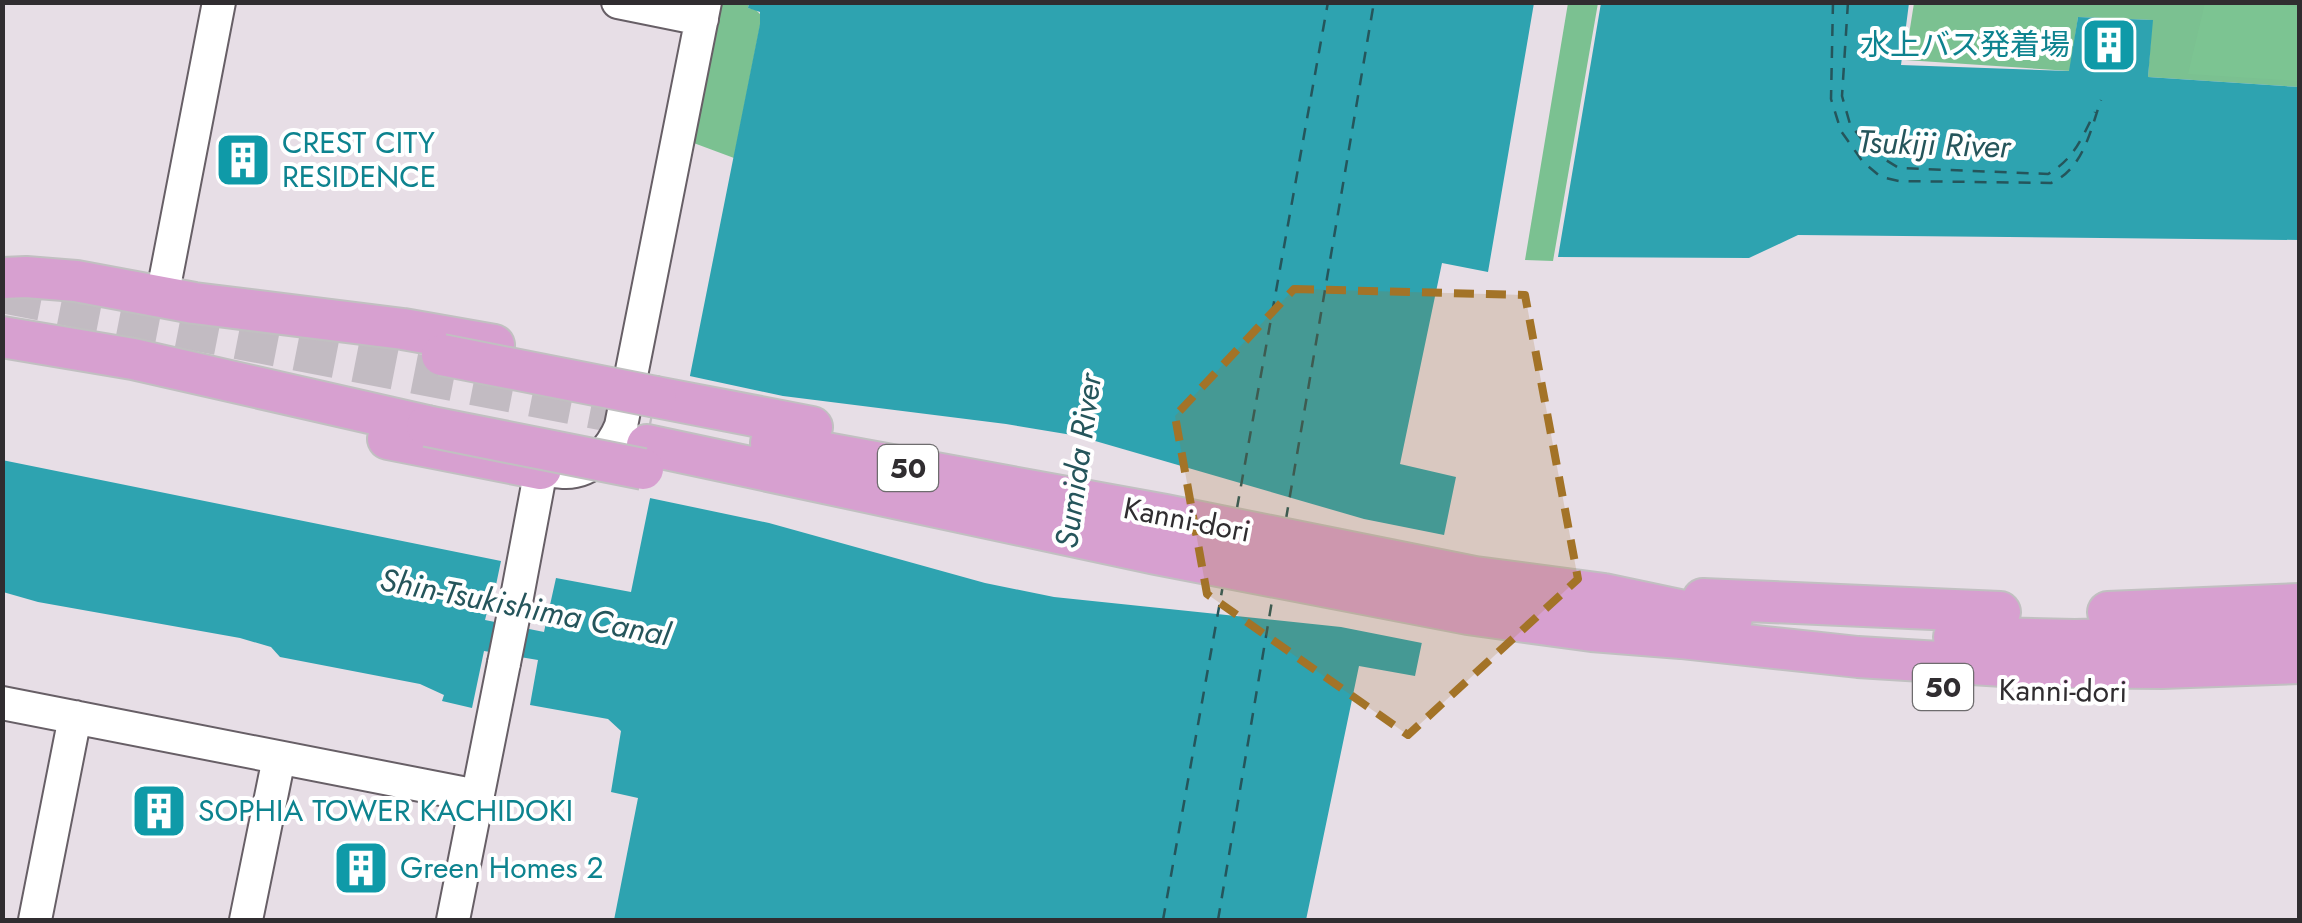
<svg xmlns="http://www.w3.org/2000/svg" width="2302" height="923" viewBox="0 0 2302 923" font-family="Jost,'Noto Sans JP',sans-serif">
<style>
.green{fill:#7bc191}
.forest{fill:#7cc492}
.water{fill:#2ea3b0}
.pier{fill:#e7dee6}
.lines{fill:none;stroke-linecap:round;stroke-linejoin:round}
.ferry{stroke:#25555b;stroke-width:2.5;stroke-dasharray:12 10;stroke-linecap:butt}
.major-tunnel{stroke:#c2bbc2;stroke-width:40;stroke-dasharray:40 20;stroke-linecap:butt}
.minor-casing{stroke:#675f66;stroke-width:36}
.major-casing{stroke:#c1c0c1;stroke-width:44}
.minor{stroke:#fff;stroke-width:32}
.major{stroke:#d7a0d0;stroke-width:40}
.minor-bridge-casing{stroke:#675f66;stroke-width:36;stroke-linecap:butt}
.major-bridge-casing{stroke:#c1c0c1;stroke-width:44;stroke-linecap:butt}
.minor-bridge{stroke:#fff;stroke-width:32}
.major-bridge{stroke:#d7a0d0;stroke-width:40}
.marked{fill:#a37327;fill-opacity:0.2;stroke:#a37327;stroke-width:8;stroke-dasharray:20 12;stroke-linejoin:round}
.labels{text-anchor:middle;stroke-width:8;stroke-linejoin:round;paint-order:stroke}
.shield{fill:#fff;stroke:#6e6c6e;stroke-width:2.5}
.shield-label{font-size:28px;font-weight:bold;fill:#302d30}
.culture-label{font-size:30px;fill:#0d838f;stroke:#fff;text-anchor:start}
.street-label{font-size:30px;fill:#302d30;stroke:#fff}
.water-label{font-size:32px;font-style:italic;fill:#25555b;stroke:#fff}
</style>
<rect width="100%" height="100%" fill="#e7dee6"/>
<path class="green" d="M719 3H749L748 8 756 10 762 16 734 158 691 142 721 4Z
M1568 3H1598L1553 261 1525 260Z
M1914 3H2299V87L2148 77 2152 20 2078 17 2070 71 1905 60Z"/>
<path class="forest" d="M2205 3H2272L2299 8V81L2188 74Z"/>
<path class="water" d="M749 3H1534L1488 272 1442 263 1400 464 1456 477 1415 676 1359 666 1306 920H614L638 798 611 792 621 731 608 719 530 705 538 660 484 651 472 708 442 701 444 695 420 684 280 657 271 647 240 638 38 602 3 592 2 460 501 561 492 604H489L485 620 544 632 556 578 631 592 657 464 674 456 760 24V12L748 8Z
M1601 3H1909L1901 65 2069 71 2078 17 2153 20 2148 77 2299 87V240L1798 235 1749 258 1558 257Z"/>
<path class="pier" d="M685 375 783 396 1006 424 1078 436 1364 519 1449 536 1427 644 1341 627 1054 597 985 583 769 523 645 497 652 462 669 454Z"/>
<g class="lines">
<path class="ferry" d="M1833 2 1831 99 1841 131 1863 162 1881 177 1899 181 2051 183C2084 168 2090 131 2101 100
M1848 2 1842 96 1850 124 1871 151 1899 168 2048 174C2075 158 2081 139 2095 112
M1237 508 1328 2
M1286 519 1374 2
M1163 920 1223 585
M1218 920 1273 595"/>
<path class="major-tunnel" d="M2 293 652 420"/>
<g class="minor-casing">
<path id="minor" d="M618 2 702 19
M162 297 219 2
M513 618 541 469C549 470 558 472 566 472 592 472 612 448 621 426L705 2
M2 703 477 796
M35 920 75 717
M246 920 279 758
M453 920 504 663"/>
</g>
<g class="major-casing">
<path id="major" d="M3 278 26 277 76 281 194 303 403 329 494 345
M2 337 133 359 427 426
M656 397 812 427
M388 439 541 469
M771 443 1165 515 1475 577 1604 594 1689 612 1732 618
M647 445 1156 554 1468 614 1592 631 1681 638 1858 657 2020 667 2162 668 2300 663
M1703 599 2000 612
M2108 612 2300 604
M1954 637 2075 640 2300 634"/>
</g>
<use href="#minor" class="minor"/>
<use href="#major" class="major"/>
<g class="minor-bridge-casing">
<path id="minor-bridge" d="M504 663 513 618"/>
</g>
<g class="major-bridge-casing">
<path id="major-bridge" d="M442 355 656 397
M427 426 643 469"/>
</g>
<use href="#minor-bridge" class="minor-bridge"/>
<use href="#major-bridge" class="major-bridge"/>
</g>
<path class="marked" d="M1294 289 1525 295 1578 579 1408 735 1207 594 1175 416Z"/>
<defs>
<g id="building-square" transform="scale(2.875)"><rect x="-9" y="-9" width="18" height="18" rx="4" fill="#0f9aa8" stroke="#fff"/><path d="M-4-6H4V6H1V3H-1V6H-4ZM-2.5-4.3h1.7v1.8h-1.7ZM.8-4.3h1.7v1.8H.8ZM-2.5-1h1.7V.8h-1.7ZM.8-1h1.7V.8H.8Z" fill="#fff"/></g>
</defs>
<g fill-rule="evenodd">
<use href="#building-square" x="2109" y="45"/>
<use href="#building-square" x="243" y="160"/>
<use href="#building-square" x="159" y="811"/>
<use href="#building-square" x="361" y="868"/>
</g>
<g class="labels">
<g class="shield">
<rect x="878" y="445" width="60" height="46" rx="8"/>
<rect x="1913" y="664" width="60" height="46" rx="8"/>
</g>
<g class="shield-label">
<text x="908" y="478">50</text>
<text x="1943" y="697">50</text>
</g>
<g class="culture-label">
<text x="2070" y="55" text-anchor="end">水上バス発着場</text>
<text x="282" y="153">CREST CITY<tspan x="282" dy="34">RESIDENCE</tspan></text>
<text x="198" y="821">SOPHIA TOWER KACHIDOKI</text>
<text x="400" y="878">Green Homes 2</text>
</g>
<g class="street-label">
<text transform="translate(1187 520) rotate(11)" y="10">Kanni-dori</text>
<text transform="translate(2063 691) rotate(1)" y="10">Kanni-dori</text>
</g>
<g class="water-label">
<text transform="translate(1934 144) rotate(2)" y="11">Tsukiji River</text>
<text transform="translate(1078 461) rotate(-82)" y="11">Sumida River</text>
<text transform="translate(525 607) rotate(11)" y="11">Shin-Tsukishima Canal</text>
</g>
</g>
<rect width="2302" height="923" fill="none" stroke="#302d30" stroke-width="10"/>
</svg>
